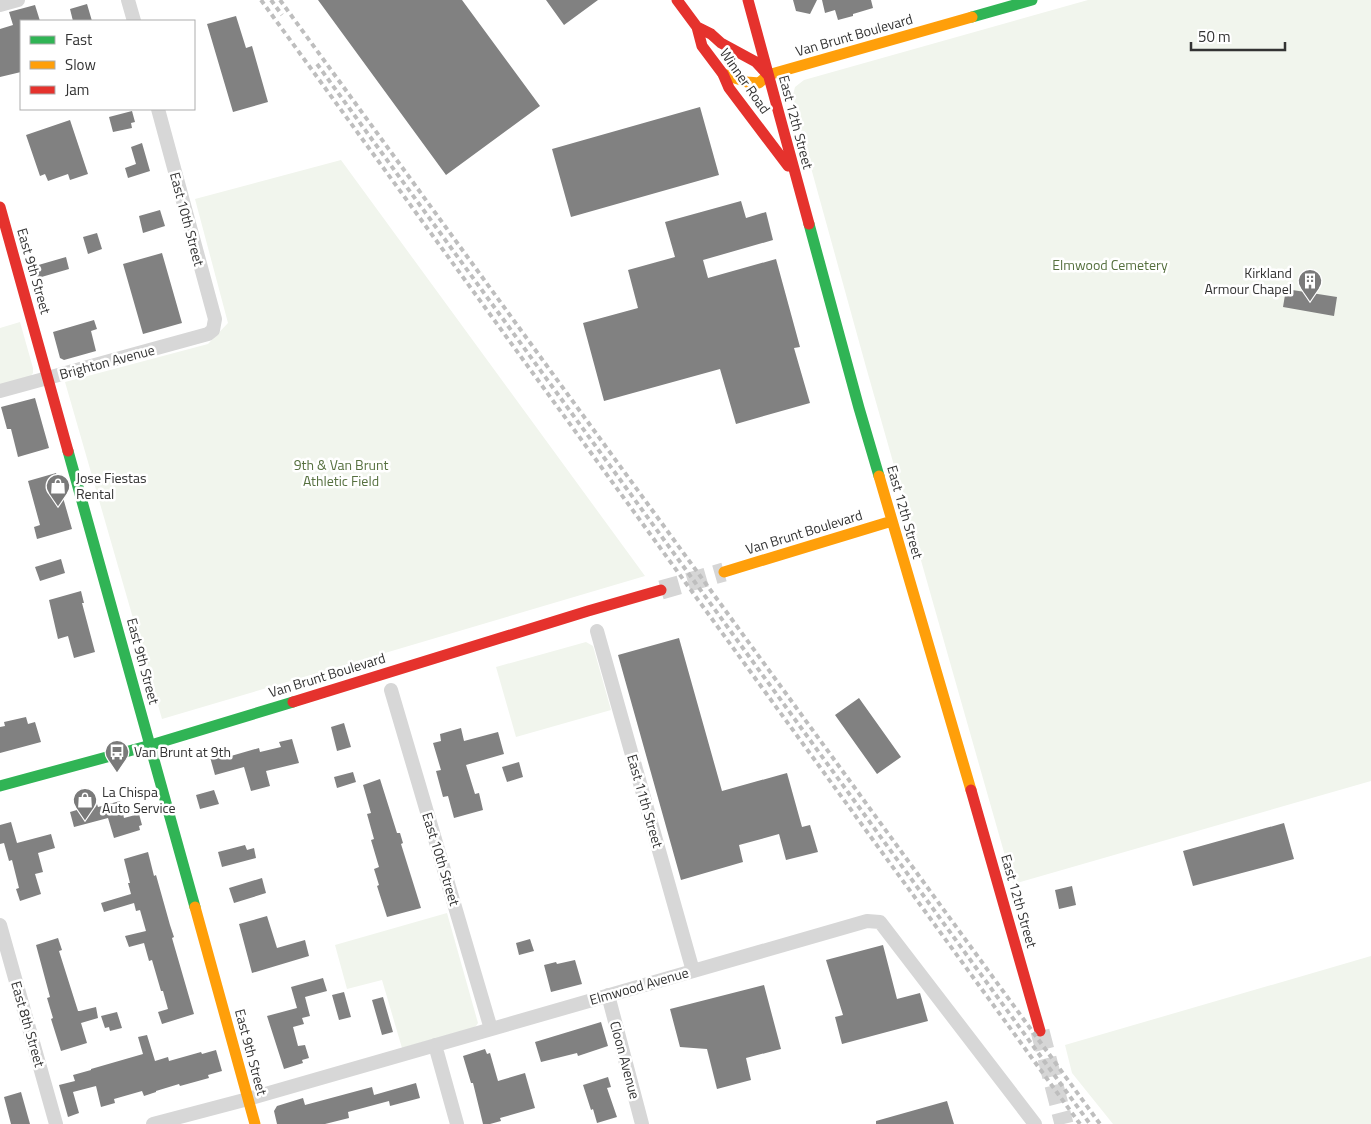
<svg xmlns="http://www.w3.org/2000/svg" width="1371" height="1124" viewBox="0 0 1371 1124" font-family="'Titillium Web',sans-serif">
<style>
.green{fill:#f1f5ed}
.building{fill:#818181}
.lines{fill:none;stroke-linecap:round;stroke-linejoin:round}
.secondary-tunnel{stroke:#d6d6d6;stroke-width:19;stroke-dasharray:19 9;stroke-linecap:butt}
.street{stroke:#d7d7d7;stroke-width:14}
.fast{stroke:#30b455;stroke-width:11}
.slow{stroke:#ff9f0a;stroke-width:11}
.jam{stroke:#e5322d;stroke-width:11}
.rail{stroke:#bebebe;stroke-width:4;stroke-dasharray:5 4;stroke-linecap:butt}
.labels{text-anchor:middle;stroke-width:5;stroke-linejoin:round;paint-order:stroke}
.street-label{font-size:14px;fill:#333;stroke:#fff}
.park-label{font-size:14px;fill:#56703f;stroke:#fff}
.poi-label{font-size:14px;fill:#333;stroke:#fff;text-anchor:start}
</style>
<rect width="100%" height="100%" fill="#fff"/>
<path class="green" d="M1088 0H1371V781L1013 884 866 367 792 99 795 87 804 80Z
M341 160 645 576 162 719 65 382 208 344 228 323 195 199Z
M20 322 33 368V373L30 377 0 385V328Z
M586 642 593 646 611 710 516 737 496 667Z
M447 913 478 1023 476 1026 473 1028 402 1048 382 980 347 989 335 945Z
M1371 956V1124H1113L1072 1073 1065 1045Z"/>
<path class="building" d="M318 0H462L540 106 446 175Z
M546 0H598L564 25Z
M793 0H817L810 14 796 11Z
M822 0H871L873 8 853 14V16L838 20 835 10 825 13Z
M87 4 92 21H73L70 9Z
M35 5 40 21H21V72L0 77V29L13 25 9 12Z
M236 16 246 48 252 46 268 102 233 112 207 24Z
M700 107 719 175 571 217 552 149Z
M132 111 135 122 131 123 132 128 113 132 109 117Z
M70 120 88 174 70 180 68 174 48 181 45 174 40 176 26 135Z
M142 143 150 171 128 178 125 168 136 164 131 147Z
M741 201 746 218 766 212 773 240 703 260 708 278 776 259 800 347 794 348 810 403 736 424 720 369 604 401 583 323 638 308 628 270 675 257 665 222Z
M160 210 165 226 143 233 139 216Z
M97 233 102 249 88 254 83 237Z
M162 253 182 323 143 334 123 264Z
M66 257 69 269 38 278 35 266Z
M1286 289 1337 297 1334 316 1283 307Z
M94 320 97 329 91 331 96 351 64 360 60 358 53 332Z
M35 398 49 448 18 457 11 429H7L1 407Z
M56 473 72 529 37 539 34 527 40 525 28 481Z
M61 559 65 573 40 581 35 567Z
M81 591 84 603H82L95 652 74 658 68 636 58 639 49 600Z
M679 638 722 791 787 773 802 827 810 825 818 852 786 860 779 834 739 845 743 862 681 880 618 655Z
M859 698 901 757 877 774 835 715Z
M26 717 28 724 35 722 41 742 0 753V727L5 726 4 722Z
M344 723 351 747 337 751 331 727Z
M461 728 464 741 498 732 504 754 466 765 475 794 479 793 483 810 454 818 448 796 443 797 436 771 441 770 433 743 441 741 440 734Z
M292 739 299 763 266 771 270 786 251 791 244 767 215 775 210 757 223 753 224 758 259 748 260 752 281 747 279 742Z
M519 762 523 777 507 782 502 767Z
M353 772 356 782 337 788 334 777Z
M380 779 397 833H400L403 843 401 844 421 908 387 917 377 886 379 885 374 869 379 867 371 840 374 839 367 814 371 813 363 785Z
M214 790 219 804 200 809 196 795Z
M120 801 124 818 139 814 142 825 139 826 140 830 114 838 108 818 74 827 70 812 97 804 98 807Z
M11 822 17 843 51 834 55 848 38 853 43 872 35 874 41 894 20 901 16 889 19 888 12 860 9 861 4 843 0 844V825Z
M1284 823 1294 859 1193 886 1183 851Z
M245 845 247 850 254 848 256 858 222 867 218 852Z
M148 852 154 876 156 875 170 925 174 937 172 938 194 1014 162 1024 158 1012 168 1009 163 991H161L152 960 149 961 144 943 129 947 125 936 146 931 140 910 136 911 134 903 104 912 101 903 131 894 128 883H130L124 859Z
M262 878 266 893 234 903 229 888Z
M1072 886 1076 905 1059 909 1055 890Z
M267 916 277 948 305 940 309 956 252 973 239 924Z
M58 938 62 950 59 951 78 1011H80L96 1007 98 1018 81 1023 87 1043 61 1051 51 1019 53 1018 47 998 50 997 36 945Z
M530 939 534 951 519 955 516 943Z
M883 945 897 999 920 993 928 1021 842 1044 835 1017 843 1015 826 960Z
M575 960 582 984 551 992 544 965 556 962 557 964Z
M323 978 327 991 305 997 310 1016 302 1018 304 1024 293 1027 298 1046 305 1045 309 1058 302 1060 303 1063 284 1069 267 1016 297 1008 291 987Z
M764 985 781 1049 746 1058 751 1080 717 1089 707 1049 680 1047 670 1009Z
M344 992 351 1017 339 1020 332 995Z
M383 997 393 1032 382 1035 372 1000Z
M117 1012 122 1028 110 1031 109 1027 105 1028 101 1016Z
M601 1022 608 1046 578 1056 577 1053 541 1062 535 1042Z
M147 1035 155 1061 168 1057 169 1061 201 1052 202 1054 216 1050 222 1071 208 1075 209 1078 180 1086 179 1084 156 1091V1092L144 1096 142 1091 114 1099 115 1103 101 1107 96 1086 73 1092 79 1113 68 1117 59 1085 75 1081 73 1075 91 1070V1069L143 1054 138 1037Z
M485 1049 487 1054 490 1053 498 1081 525 1073 535 1108 500 1118 501 1121 490 1124H483L473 1083H471L463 1056Z
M608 1077 611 1087 607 1088 617 1117 597 1123 593 1109 591 1110 583 1085Z
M416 1083 420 1098 390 1106 389 1101 348 1112 349 1118 325 1124H277L274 1111 277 1106 303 1098 305 1105 372 1087 374 1095Z
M21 1092 30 1124H11L4 1097Z
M947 1101 954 1124H876V1121Z"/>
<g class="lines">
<path class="secondary-tunnel" d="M661 590 724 572
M1040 1031 1064 1124"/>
<path class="street" d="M128 0 134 21
M0 5 18 0
M0 391 208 334 213 330 215 319 158 109
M597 631 693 971
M391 690 491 1029
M0 925 56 1124
M608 995 642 1124
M435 1045 457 1124
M153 1124 248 1099 867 921 880 922 1035 1124"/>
<path class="fast" d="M972 17 1032 0
M809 224 859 408 879 476
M68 451 195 907
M0 786 151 745 293 702"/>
<path class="slow" d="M723 74 747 82 759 83 768 75 972 17
M879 476 971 790
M724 572 892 521
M195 907 255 1124"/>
<path class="jam" d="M677 0 697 27 702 46 723 74 729 88 788 166
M748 0 809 224
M697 27 711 34 721 43 756 62 768 75
M0 207 68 451
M293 702 588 611 661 590
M971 790 1040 1031"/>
<path class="rail" d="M261 0 1080 1124
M271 0 282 15
M280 0 1100 1124
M317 64 1090 1124"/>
</g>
<defs>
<g id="building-pin" transform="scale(1.25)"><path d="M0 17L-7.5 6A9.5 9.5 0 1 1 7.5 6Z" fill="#7a7a7a" stroke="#fff"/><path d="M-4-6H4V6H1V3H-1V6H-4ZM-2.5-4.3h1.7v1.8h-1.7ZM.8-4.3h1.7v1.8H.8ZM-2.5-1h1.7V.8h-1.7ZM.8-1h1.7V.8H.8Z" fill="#fff"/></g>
<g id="shop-pin" transform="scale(1.25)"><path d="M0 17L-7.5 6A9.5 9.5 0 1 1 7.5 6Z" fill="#7a7a7a" stroke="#fff"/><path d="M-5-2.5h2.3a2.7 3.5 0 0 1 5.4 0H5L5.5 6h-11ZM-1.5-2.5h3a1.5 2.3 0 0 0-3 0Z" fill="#fff"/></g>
<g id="bus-pin" transform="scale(1.25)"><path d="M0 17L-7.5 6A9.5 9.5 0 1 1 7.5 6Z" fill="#7a7a7a" stroke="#fff"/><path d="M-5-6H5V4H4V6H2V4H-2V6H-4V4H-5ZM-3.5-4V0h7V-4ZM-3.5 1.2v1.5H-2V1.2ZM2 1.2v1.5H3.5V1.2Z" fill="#fff"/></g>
</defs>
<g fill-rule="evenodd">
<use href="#building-pin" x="1310" y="281"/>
<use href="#shop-pin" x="58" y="486"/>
<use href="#bus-pin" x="117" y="752"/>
<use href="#shop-pin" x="85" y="800"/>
</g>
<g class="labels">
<g class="street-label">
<text transform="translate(854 35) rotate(-16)" y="5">Van Brunt Boulevard</text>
<text transform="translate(745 81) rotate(55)" y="5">Winner Road</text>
<text transform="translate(796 122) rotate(75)" y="5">East 12th Street</text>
<text transform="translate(187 219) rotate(75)" y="5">East 10th Street</text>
<text transform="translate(34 271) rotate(74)" y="5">East 9th Street</text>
<text transform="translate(107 362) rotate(-15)" y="5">Brighton Avenue</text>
<text transform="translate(905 512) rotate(74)" y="5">East 12th Street</text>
<text transform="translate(804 532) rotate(-17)" y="5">Van Brunt Boulevard</text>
<text transform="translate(143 661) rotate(75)" y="5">East 9th Street</text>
<text transform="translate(327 675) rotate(-17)" y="5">Van Brunt Boulevard</text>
<text transform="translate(645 801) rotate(74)" y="5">East 11th Street</text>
<text transform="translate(441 859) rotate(73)" y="5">East 10th Street</text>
<text transform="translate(1019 901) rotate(74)" y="5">East 12th Street</text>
<text transform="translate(639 986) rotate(-16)" y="5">Elmwood Avenue</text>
<text transform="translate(28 1024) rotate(74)" y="5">East 8th Street</text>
<text transform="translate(251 1052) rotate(75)" y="5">East 9th Street</text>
<text transform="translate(625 1060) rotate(75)" y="5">Cloon Avenue</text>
</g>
<g class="park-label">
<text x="1110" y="270">Elmwood Cemetery</text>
<text x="341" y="470">9th &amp; Van Brunt<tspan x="341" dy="16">Athletic Field</tspan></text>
</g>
<g class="poi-label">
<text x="1292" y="278" text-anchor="end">Kirkland<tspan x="1292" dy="16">Armour Chapel</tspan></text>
<text x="76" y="483">Jose Fiestas<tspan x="76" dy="16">Rental</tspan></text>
<text x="134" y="757">Van Brunt at 9th</text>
<text x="102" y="797">La Chispa<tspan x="102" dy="16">Auto Service</tspan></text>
</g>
</g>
<rect x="20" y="20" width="175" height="90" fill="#ffffff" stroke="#adadad"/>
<rect x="30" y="36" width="25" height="8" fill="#30b455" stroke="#adadad"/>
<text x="65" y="45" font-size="15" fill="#333333">Fast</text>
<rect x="30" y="61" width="25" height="8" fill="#ff9f0a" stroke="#adadad"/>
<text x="65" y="70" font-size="15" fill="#333333">Slow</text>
<rect x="30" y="86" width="25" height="8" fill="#e5322d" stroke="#adadad"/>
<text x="65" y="95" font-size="15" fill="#333333">Jam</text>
<path d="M1191 42v8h94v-8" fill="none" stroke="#333333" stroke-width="2.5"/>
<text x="1198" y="42" font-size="15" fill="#333333" stroke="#ffffff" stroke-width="4" paint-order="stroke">50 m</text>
</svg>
